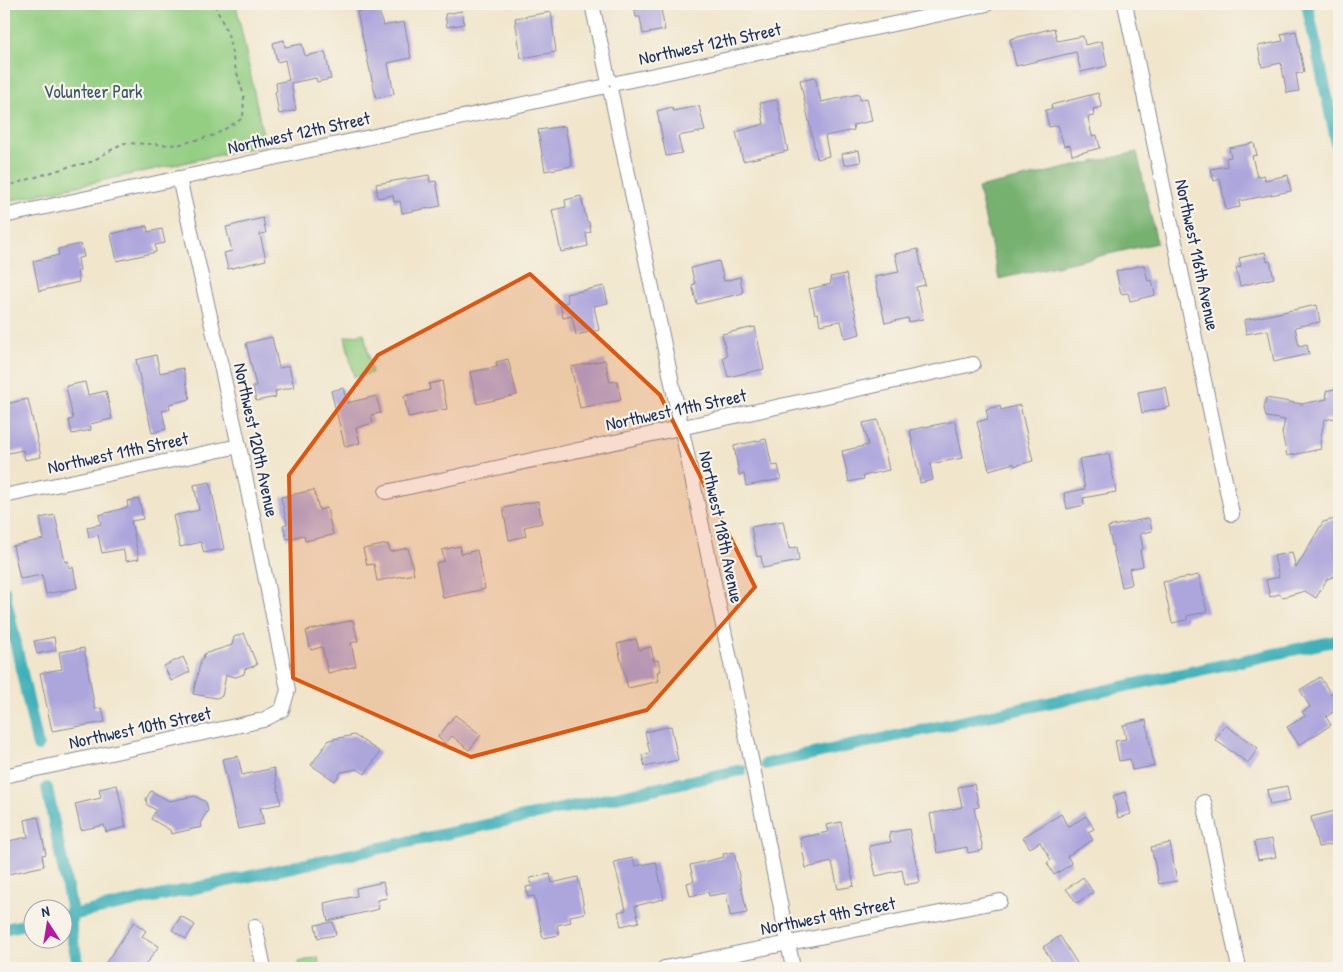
<svg xmlns="http://www.w3.org/2000/svg" width="1343" height="972" viewBox="0 0 1343 972" font-family="'Patrick Hand',sans-serif">
<style>
.green{fill:#93ce82;stroke:#577e70}
.forest{fill:#76b170;stroke:#487067}
.lines{fill:none;stroke-linecap:round;stroke-linejoin:round}
.canal{stroke:#41b1b9;stroke-width:12}
.building{fill:#ada6dc}
.street-casing{stroke:#868a95;stroke-width:16}
.path{stroke:#868a95;stroke-width:2;stroke-dasharray:4 4;stroke-linecap:butt}
.street{stroke:#fff;stroke-width:14}
.marked{fill:#de5710;fill-opacity:0.2;stroke:#de5710;stroke-width:4;stroke-linejoin:round}
.labels{text-anchor:middle;stroke-width:4.5;stroke-linejoin:round;paint-order:stroke}
.street-label{font-size:18px;fill:#1b2f5e;stroke:#f7f3e8}
.park-label{font-size:18px;fill:#395767;stroke:#f7f3e8}
</style>
<rect width="100%" height="100%" fill="#f7f3e8"/>
<filter id="ink" filterUnits="userSpaceOnUse"><feTurbulence type="fractalNoise" baseFrequency=".02" numOctaves="2"/><feDisplacementMap in="SourceGraphic" scale="10" xChannelSelector="R" yChannelSelector="G"/><feConvolveMatrix kernelMatrix="1 2 1 2 8 2 1 2 1" color-interpolation-filters="sRGB"/></filter>
<filter id="wash" filterUnits="userSpaceOnUse"><feTurbulence type="fractalNoise" baseFrequency=".0096" numOctaves="4" result="noise"/><feDisplacementMap in="SourceGraphic" scale="20" xChannelSelector="R" yChannelSelector="G"/><feGaussianBlur stdDeviation="1.12" result="paint"/><feColorMatrix in="noise" values="0 0 0 0 0 0 0 0 0 0 0 0 0 0 0 0 0 1.4 0 .05"/><feComposite in="paint" operator="in"/></filter>
<g filter="url(#wash)">
<rect width="100%" height="100%" fill="#f1e6cc"/>
<path class="green" d="M4 4H236L265 145 4 202Z
M364 333 372 373 354 377 345 337Z
M318 957 320 968H300L299 962Z"/>
<path class="forest" d="M1137 152 1157 243 999 279 978 188Z"/>
<g class="lines">
<path class="canal" d="M1307 4 1339 154
M4 590 38 746
M766 764 1339 640
M47 788 71 907V933L79 968
M62 917 741 770
M4 929 32 923"/>
</g>
<g id="blocks">
<path class="building" d="M634 4H660L665 30 643 34 640 17H636Z
M369 9 370 12 379 10 383 26 404 22 411 58 388 63 394 94 376 98 357 12Z
M462 11 464 24 447 27 445 14Z
M551 12 556 52 521 58 515 18Z
M1054 28 1057 41 1083 36 1085 45 1102 41 1107 66 1081 72 1076 52 1016 66 1010 39Z
M1296 31 1304 72 1296 74 1299 91 1287 93 1281 63 1262 67 1258 46 1283 41 1281 34Z
M284 40 285 47 302 44 305 56 325 52 331 79 317 82 316 78 291 83 296 110 279 114 275 92 277 91 276 83 289 80 285 60 277 62 273 43Z
M815 77 821 102 859 94 860 100 867 98 872 121 853 125 854 130 825 136 829 156 817 159 800 80Z
M1098 93 1102 107 1093 109 1094 116 1088 117 1092 136 1097 135 1100 148 1072 155 1070 145 1064 146 1058 125 1049 127 1045 110 1052 109 1051 105Z
M777 100 788 151 743 161 736 132 764 124 760 103Z
M699 106 705 131 678 136 682 153 666 156 657 111 672 107 673 111Z
M565 126 572 166 545 171 538 130Z
M1254 143 1257 155 1252 156 1257 177 1264 175 1265 180 1288 175 1291 191 1239 201 1240 207 1226 210 1220 179 1214 181 1211 169 1227 166 1226 158 1231 157 1229 148Z
M859 150 861 162 844 165 842 154Z
M429 175 430 182 436 181 441 206 402 213 400 201 394 202 393 195 378 198 376 184Z
M581 196 587 222H589L591 232 586 233 588 246 561 252 552 210 566 207 565 200Z
M263 218 266 233 260 234 266 260 228 269 224 253 232 251 226 227Z
M147 226 148 232 162 229 165 243 155 245 156 252 117 261 111 234Z
M81 244 84 257 78 258 80 271H77L79 282 39 291 33 261 59 255 58 249Z
M918 249 925 285 916 287 923 319 909 322 908 318 885 323 875 277 899 272 895 254Z
M1265 252 1267 262 1270 261 1274 278 1240 286 1236 268 1241 267 1239 258Z
M719 261 724 281 740 277 743 293 697 304 692 285 695 284 691 268Z
M1144 265 1148 281 1152 280 1155 295 1130 301 1128 293 1121 294 1116 271Z
M846 274 860 334 845 338 841 321 820 325 818 313 815 314 809 289 831 284 830 277Z
M604 286 608 303 594 306 599 330 576 335 572 316 563 318 560 304 568 302 566 294Z
M1317 305 1320 322 1295 327 1299 346 1307 344 1309 354 1274 362 1268 330 1246 334 1244 320Z
M755 327 764 369 728 377 723 357 727 356 722 334Z
M272 337 279 368 289 366 294 387 275 391 276 397 256 401 253 387 256 386 246 343Z
M156 355 160 373 183 368 190 399 169 404 170 409 162 411 166 429 152 433 136 360Z
M508 359 517 395 477 404 470 372 497 367 496 362Z
M605 360 610 382 617 381 621 400 580 408 571 367Z
M442 381 447 409 408 417 404 396 430 390 429 384Z
M85 382 88 395 106 391 112 419 90 424 91 430 72 434 69 420 73 419 66 386Z
M1166 387 1170 407 1142 413 1138 392Z
M343 388 347 403 376 396 381 413 371 415 373 423 356 428 360 443 345 447 331 391Z
M1339 388V417L1324 420 1320 443 1321 449 1287 456 1282 433 1285 420 1266 417 1264 408 1266 398 1302 404 1327 399 1326 391Z
M28 399 41 457 25 460 23 450 4 454V417L7 416 5 404Z
M1020 405 1033 461 1014 466V463L989 470 977 422 988 419 986 409 1000 406 1001 410Z
M878 420 889 470 863 476 864 479 849 482 842 451 868 445 863 423Z
M955 421 963 458 930 464 933 480 920 483 910 430Z
M766 439 772 466 778 465 781 479 746 486 744 474 739 475 734 446Z
M1109 454 1116 492 1083 498 1084 505 1067 509 1064 493 1085 489 1079 459Z
M210 482 224 549 204 553 201 542 180 547 173 516 199 510 194 485Z
M314 490 319 510 327 508 333 535 305 541 304 535 287 539 283 525 287 524 281 497Z
M139 499 143 519 131 521 139 559 126 561 123 549 102 553 98 535 89 537 87 527 101 524 99 515 128 507 127 501Z
M538 501 542 523 524 527 526 536 509 540 503 508Z
M55 515 65 562 68 561 69 568 73 567 77 588 46 594 42 575 20 579 13 546 44 539 40 518Z
M1149 518 1152 531 1140 534 1143 549 1140 550 1143 566 1129 569 1132 584 1122 587 1108 527Z
M1335 519 1339 522V567L1333 577 1327 579 1316 598 1305 591 1283 597 1279 594 1270 597 1266 580 1279 577 1274 556 1292 552 1296 568 1323 522Z
M783 521 789 549 797 547 799 561 763 568 761 556 757 557 751 527Z
M388 544 390 552 408 548 414 574 377 581 374 564 367 565 363 549Z
M460 546 461 554 477 550 485 589 443 598 436 563 444 561 442 550Z
M1199 575 1207 612 1187 616V620L1172 623 1163 582Z
M353 620 358 641 351 643 356 666 328 673 322 647 311 650 306 631Z
M244 633 257 665 245 669 244 674 236 677 226 675 222 696 216 698 193 694 201 660 203 659 204 654 232 645 234 637Z
M54 637 56 650 37 654 34 641Z
M636 639 639 650 651 647 654 661 658 660 661 671 657 672 659 681 628 688 617 644Z
M84 648 95 709 102 708 105 722 52 731 40 673 62 669 59 652Z
M183 657 190 672 171 681 164 666Z
M1320 677 1331 694 1339 689V708L1326 717 1331 725 1299 745 1287 727 1305 716 1302 712 1310 707 1300 690Z
M455 715 481 735 469 750 452 736 445 744 438 737Z
M1146 720 1154 766 1132 770 1130 759 1119 761 1115 741 1126 739 1123 725Z
M1225 725 1258 748 1248 763 1215 740Z
M671 726 678 760 645 767 642 755 650 753 645 732Z
M354 735 380 752 365 774 357 769 341 772 335 781 311 765 329 740Z
M238 756 242 775 274 768 281 804 260 808 264 824 238 829 222 759Z
M974 784 979 807 974 808 983 850 968 853 967 847 937 853 930 814 962 807 958 787Z
M117 785 126 827 106 832 104 825 81 830 75 804 101 798 99 789Z
M1287 786 1290 801 1270 805 1267 790Z
M151 791 169 801 195 796 206 802 208 810 201 822 202 827 171 834 170 830 151 819 156 810 147 805 146 799Z
M1125 792 1131 814 1118 818 1113 796Z
M1339 810V843L1318 847 1311 817Z
M1061 814 1068 827 1086 816 1094 829 1088 832 1093 840 1067 856 1072 864 1054 875 1047 863 1051 860 1040 842 1030 848 1023 837Z
M38 817 46 854 42 855 44 866 4 875V842L28 837 25 820Z
M841 822 854 886 838 889 832 862 806 868 800 838 828 832 826 825Z
M909 829 920 882 905 885 902 870 876 876 869 846 891 842 889 833Z
M1272 839 1276 857 1258 860 1254 842Z
M1170 843 1177 881 1159 884 1151 847Z
M734 852 747 913 730 916 726 893 709 896 708 892 690 896 687 883 694 881 690 865 724 857 723 854Z
M633 858 635 866 656 862 664 899 635 906 639 922 621 926 618 912 626 910 614 862Z
M550 874 552 883 578 877 585 913 570 916 571 922 557 925 559 935 543 938 534 896 528 897 526 887 532 886 530 878Z
M1083 877 1093 892 1077 903 1066 889Z
M383 882 387 898 377 900 379 909 328 921 324 903 357 896 356 888Z
M181 916 195 925 186 939 172 930Z
M134 922 146 931 142 936 159 946 143 968H102Z
M333 922 336 935 318 938 315 925Z
M1060 936 1080 968H1057L1043 947Z"/>
</g>
</g>
<g filter="url(#ink)">
<use href="#blocks" fill-opacity="0" stroke="#868a95" stroke-width="1"/>
<g class="lines">
<g class="street-casing">
<path id="street" d="M592 4 608 78
M1125 4 1232 514
M617 83 987 4
M611 93 754 773 793 968
M4 216 602 87
M386 492 973 364
M4 496 239 446
M4 776 263 720 282 710 288 690 239 446 179 178
M1204 802 1239 968
M255 926 264 968
M664 968 1000 901"/>
</g>
<path class="path" d="M4 187 68 167 91 162 123 143 177 145 215 135 243 118 244 96 234 63 228 34 214 4"/>
<use href="#street" class="street"/>
</g>
</g>
<path class="marked" d="M530 274 660 395 755 587 647 710 471 757 293 678 289 475 378 355Z"/>
<g class="labels">
<g class="street-label">
<text transform="translate(710 44) rotate(-12)" y="6">Northwest 12th Street</text>
<text transform="translate(299 133) rotate(-12)" y="6">Northwest 12th Street</text>
<text transform="translate(1197 255) rotate(78)" y="6">Northwest 116th Avenue</text>
<text transform="translate(676 410) rotate(-12)" y="6">Northwest 11th Street</text>
<text transform="translate(256 440) rotate(78)" y="6">Northwest 120th Avenue</text>
<text transform="translate(118 453) rotate(-12)" y="6">Northwest 11th Street</text>
<text transform="translate(721 527) rotate(78)" y="6">Northwest 118th Avenue</text>
<text transform="translate(140 728) rotate(-12)" y="6">Northwest 10th Street</text>
<text transform="translate(828 916) rotate(-11)" y="6">Northwest 9th Street</text>
</g>
<g class="park-label">
<text x="93" y="98">Volunteer Park</text>
</g>
</g>
<rect width="1343" height="972" fill="none" stroke="#f7f3e8" stroke-width="20"/>
<g transform="translate(48 924) rotate(348)"><circle r="24" fill="#f7f3e8" stroke="#9fa5b1"/>
<path d="M0-4L9 19L0 12L-9 19Z" fill="#b5179e"/>
<text y="-8" font-size="14" font-weight="bold" text-anchor="middle" fill="#1b2f5e">N</text>
</g>
</svg>
